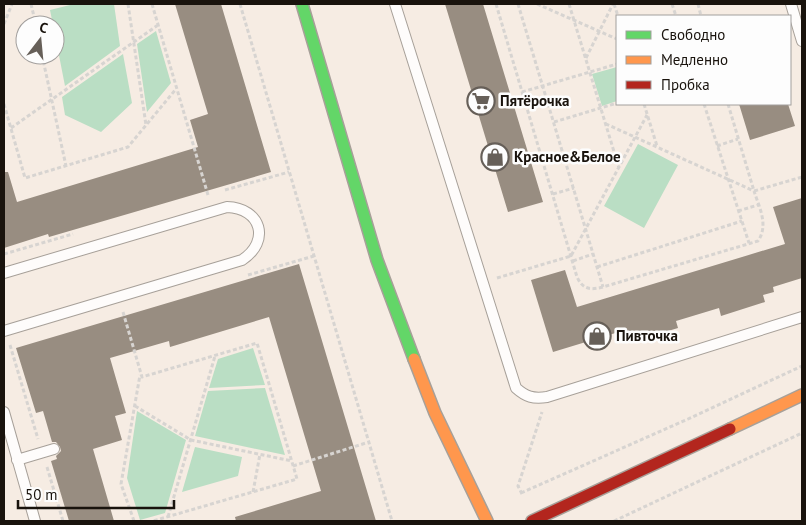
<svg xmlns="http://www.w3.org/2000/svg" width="806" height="525" viewBox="0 0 806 525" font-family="'PT Sans',sans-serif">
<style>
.green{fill:#badec4}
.building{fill:#988d81}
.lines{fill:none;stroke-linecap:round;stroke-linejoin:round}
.lane-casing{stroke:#a7a099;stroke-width:12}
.fast-casing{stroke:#a7a099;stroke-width:14}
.slow-casing{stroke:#a7a099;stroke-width:14}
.jam-casing{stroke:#a7a099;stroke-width:14}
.path{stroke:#d7d4d1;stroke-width:3;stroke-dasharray:4 2.5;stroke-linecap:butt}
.lane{stroke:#fefcfb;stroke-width:10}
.fast{stroke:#63d668;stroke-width:11}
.slow{stroke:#ff974d;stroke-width:11}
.jam{stroke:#b3261e;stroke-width:11}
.labels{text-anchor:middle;stroke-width:5;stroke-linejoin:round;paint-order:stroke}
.poi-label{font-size:15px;font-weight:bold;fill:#19130d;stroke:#fdfdfd;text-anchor:start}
</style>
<rect width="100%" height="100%" fill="#f6ece3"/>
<path class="green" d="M74 4H114L120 46 65 86 55 35V25H53L50 10Z
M156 31 171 83 147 112 137 44Z
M123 54 132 103 101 132 65 115 62 97Z
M617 67V101L602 106 592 74Z
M638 144 678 165 644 228 604 206Z
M253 348 265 385 209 388 218 359Z
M265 388 285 455 195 436 208 391Z
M137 411 186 440 165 513 140 520 127 478Z
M195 447 242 457 238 476 182 492Z"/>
<path class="building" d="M175 4H221L271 172 49 237 48 234 4 248V172H8L17 202 198 147 190 120 208 114Z
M445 4H483L543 202 508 212Z
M739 104H788L795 126 750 140Z
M802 198V278L773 287 774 292 763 295 765 302 721 316 719 308 686 318 676 321 678 328 638 340 635 333 624 337 622 331 553 352 531 280 565 270 577 307 785 244 773 207Z
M299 264 376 521H236L235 517 321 491 269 317 170 347 169 341 110 358 126 413 115 416 122 440 93 449 114 521H69L51 461 57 459 56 456 61 451 60 447 56 442H52L43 411 36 413 16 348Z"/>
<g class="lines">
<g class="lane-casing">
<path id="lane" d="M395 4 516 388C526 397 533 399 547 397L802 317
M791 4 802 41
M4 273 227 207C261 208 271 241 242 260L4 331
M4 412 35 521
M17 460 54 449"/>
</g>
<g class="fast-casing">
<path id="fast" d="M302 4 377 260 414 359"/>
</g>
<g class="slow-casing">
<path id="slow" d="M414 359 435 413 487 521
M730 429 802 395"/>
</g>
<g class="jam-casing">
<path id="jam" d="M532 521 730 429"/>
</g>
<path class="path" d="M31 4 36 25
M128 4 146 125
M152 4 208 195
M240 4 392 521
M496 4 577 277C583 290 591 290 603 287L758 241C769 225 759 207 754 191L606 124
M518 4 603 287
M537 4 617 39
M569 4 619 168
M614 4 618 16
M672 4 676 16
M698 4 701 16
M4 24 12 4
M42 55 66 166
M586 58 613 4
M522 92 617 64
M4 104 25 178 128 147 176 89
M644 104 657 146
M704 104 749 243
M728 104 754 191 802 177
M554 122 617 103
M11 128 158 25
M717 146 738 139
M225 190 289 172
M553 194 574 188
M738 211 758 205
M4 254 73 234
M573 261 593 254
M597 267 742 221
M248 275 314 256
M497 278 571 256 647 115
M123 312 142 377 257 343 297 479 153 521
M10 345 38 439
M135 406 191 440 292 461
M293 466 369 442
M47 467 63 521
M253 492 260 454
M521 493 688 419 802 366
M522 494 518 486 542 412
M168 517 215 356
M134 521 121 484 140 375
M614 521 802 433"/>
<use href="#lane" class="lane"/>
<use href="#fast" class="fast"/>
<use href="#slow" class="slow"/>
<use href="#jam" class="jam"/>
</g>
<defs>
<g id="supermarket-ring" transform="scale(1.4375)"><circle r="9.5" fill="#fdfdfd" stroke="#665f58" stroke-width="1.5"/><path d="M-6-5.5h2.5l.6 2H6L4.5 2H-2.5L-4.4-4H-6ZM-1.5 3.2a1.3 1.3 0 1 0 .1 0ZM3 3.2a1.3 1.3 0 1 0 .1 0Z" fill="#665f58"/></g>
<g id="shop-ring" transform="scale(1.4375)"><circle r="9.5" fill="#fdfdfd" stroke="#665f58" stroke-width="1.5"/><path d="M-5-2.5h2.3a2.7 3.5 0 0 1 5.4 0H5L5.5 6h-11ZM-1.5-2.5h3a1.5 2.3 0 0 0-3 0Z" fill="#665f58"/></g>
</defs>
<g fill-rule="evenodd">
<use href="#supermarket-ring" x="481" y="101"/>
<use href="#shop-ring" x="495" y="157"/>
<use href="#shop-ring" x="597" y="336"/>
</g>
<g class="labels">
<g class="poi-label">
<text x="500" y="106">Пятёрочка</text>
<text x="514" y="162">Красное&amp;Белое</text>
<text x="616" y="341">Пивточка</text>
</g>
</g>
<rect width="806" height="525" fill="none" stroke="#19130d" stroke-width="10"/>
<rect x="616" y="15" width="175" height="90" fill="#fdfdfd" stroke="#a29f9d"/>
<rect x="626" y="31" width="25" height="8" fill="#63d668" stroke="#a29f9d"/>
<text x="661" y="40" font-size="15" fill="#19130d">Свободно</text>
<rect x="626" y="56" width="25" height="8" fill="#ff974d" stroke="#a29f9d"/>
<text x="661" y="65" font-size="15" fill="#19130d">Медленно</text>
<rect x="626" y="81" width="25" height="8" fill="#b3261e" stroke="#a29f9d"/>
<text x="661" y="90" font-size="15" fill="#19130d">Пробка</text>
<g transform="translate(40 40) rotate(16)"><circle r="24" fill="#fdfdfd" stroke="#a29f9d"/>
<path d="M0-4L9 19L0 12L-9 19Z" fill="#665f58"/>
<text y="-8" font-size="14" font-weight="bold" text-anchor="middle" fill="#19130d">С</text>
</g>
<path d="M18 500v8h156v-8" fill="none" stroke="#19130d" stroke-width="2.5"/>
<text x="25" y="500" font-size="15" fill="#19130d" stroke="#fdfdfd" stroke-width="4" paint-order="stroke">50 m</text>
</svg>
